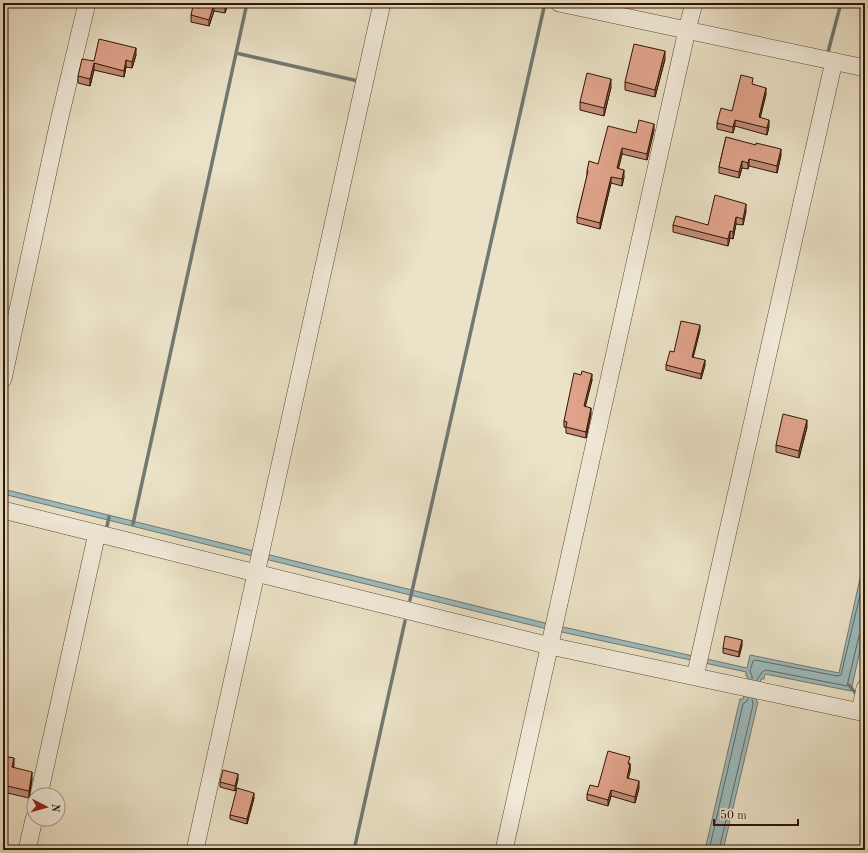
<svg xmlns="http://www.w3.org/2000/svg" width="868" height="853" viewBox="0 0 868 853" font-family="'Old Standard TT',serif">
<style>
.water{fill:#9cbcbf;stroke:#717974}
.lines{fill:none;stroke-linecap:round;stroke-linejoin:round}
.shore{stroke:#666862;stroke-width:1}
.stream{stroke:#717974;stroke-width:3.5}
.minor-casing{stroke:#604835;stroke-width:18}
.minor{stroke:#f2ecdb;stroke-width:17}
.wall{fill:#c18d78;stroke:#311404}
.shaded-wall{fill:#9d7362;stroke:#311404}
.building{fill:#e0a48c;stroke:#311404}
</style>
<rect width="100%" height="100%" fill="#ebe2c7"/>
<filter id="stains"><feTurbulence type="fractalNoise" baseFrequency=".005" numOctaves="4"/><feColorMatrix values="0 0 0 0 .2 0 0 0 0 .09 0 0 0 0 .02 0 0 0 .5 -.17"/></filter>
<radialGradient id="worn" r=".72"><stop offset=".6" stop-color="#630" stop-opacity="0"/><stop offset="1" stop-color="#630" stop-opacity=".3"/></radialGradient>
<path class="water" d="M3 489 545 623 747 668 750 655 839 673 865 556V628L851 691 765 674 764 679H761L756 701 758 702 723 850H705L740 699H743L748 677 746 676V672L543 628 3 494Z"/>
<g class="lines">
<path class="shore" d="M752 679V676L750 671 753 661 755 660 837 676 841 675 865 574
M757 680 762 672 766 670 847 686 859 636 862 633 865 632
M709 850 743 704 747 701 748 698
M719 850 753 705 752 699"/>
<path class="stream" d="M828 52 841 3
M236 53 358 81
M133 524 247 3
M107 526 109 517
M410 600 545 3
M849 685 857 695
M354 850 405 621"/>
<g class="minor-casing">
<path id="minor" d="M559 3 865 68
M3 379 59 121 87 3
M3 510 550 646 865 713
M695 677 834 61
M860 712 865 688
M39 795 97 533
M27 850 34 819
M195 850 382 3
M504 850 687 30 694 3"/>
</g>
<use href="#minor" class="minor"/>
</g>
<path class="wall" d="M201 3H228L225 13 214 11 209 26 191 22V15L200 8Z
M136 55 132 68 126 67 124 77 94 70 90 86 78 83V76L94 61Z
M665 59 655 97 625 90V82Z
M753 84 766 94 760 117 769 126 767 135 735 126 733 133 717 129V123L732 111Z
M611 87 604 116 580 110V102Z
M654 130 647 160 622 154 618 169 624 177 622 186 611 183 600 229 577 223V217L587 177V171L598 164 636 133Z
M726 137 781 155 777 173 749 166 748 169 742 168 739 178 719 173V167Z
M746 211 743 225 736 224 733 239 730 238 728 246 673 232V225H708Z
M700 330 693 357 705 365 701 379 666 370V365L674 352Z
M592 380 585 406 591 414 586 438 566 433V428L564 427V421Z
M807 427 799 458 776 452V445Z
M742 645 739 657 723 653V648Z
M3 756 14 765 13 768 32 779 29 798 3 792Z
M630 763V771L628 778 639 788 635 803 611 796 608 806 587 800V794L598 787Z
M238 779 235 791 220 787V782Z
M254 798 247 824 230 819V815Z"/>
<path class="shaded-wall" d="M226 3H228L225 13V7Z
M214 4V11L209 26V20Z
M136 48V55L132 68V62Z
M665 51V59L655 97V90Z
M126 60V67L124 77V71Z
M94 63V70L90 86V79Z
M611 79V87L604 116V108Z
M766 88V94L759 123V117Z
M735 120V126L733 133V127Z
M769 120V126L767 135V128Z
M654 124V130L647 160V154Z
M622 148V154L617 175V168Z
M781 149V155L777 173V166Z
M749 159V166L748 169V163Z
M742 161V168L739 178V172Z
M624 170V177L622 186V179Z
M611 177V183L600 229V223Z
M746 204V211L743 225V219Z
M736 217V224L733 239V232Z
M730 231V238L728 246V239Z
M700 325V330L692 362V357Z
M705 360V365L701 379V374Z
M592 374V380L584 412V406Z
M591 408V414L586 438V432Z
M807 420V427L799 458V451Z
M742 640V645L739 657V652Z
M14 758V765L12 774V767Z
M630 764V771L627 784V778Z
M32 772V779L29 798V791Z
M238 774V779L235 791V786Z
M639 781V788L635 803V797Z
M611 790V796L608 806V800Z
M254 793V798L247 824V819Z"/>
<path class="building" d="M201 3H226L225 7 214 4 209 20 191 15 193 6 200 8Z
M99 39 136 48 132 62 126 60 124 71 94 63 90 79 78 76 82 59 94 61Z
M634 44 665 51 655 90 625 82Z
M587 73 611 79 604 108 580 102Z
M741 75 753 78 752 84 766 88 759 117 769 120 767 128 735 120 733 127 717 123 721 108 732 111Z
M639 120 654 124 647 154 622 148 617 168 624 170 622 179 611 177 600 223 577 217 588 171H587L589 161 598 164 608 126 636 133Z
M726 137 756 145V143L781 149 777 166 749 159 748 163 742 161 739 172 719 167Z
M715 195 746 204 743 219 736 217 733 232 730 231 728 239 673 225 676 216 708 225Z
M681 321 700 325 692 357 705 360 701 374 666 365 670 351 674 352Z
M582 371 592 374 584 406 591 408 586 432 566 427 567 422 564 421 574 373 581 375Z
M783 414 807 420 799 451 776 445Z
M725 636 742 640 739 652 723 648Z
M608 751 630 757 628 764H630L627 778 639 781 635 797 611 790 608 800 587 794 590 785 598 787Z
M3 756 14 758 12 767 32 772 29 791 3 785Z
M223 770 238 774 235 786 220 782Z
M237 788 254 793 247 819 230 815Z"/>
<rect width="868" height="853" fill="none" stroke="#ebe2c7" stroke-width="16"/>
<rect x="4" y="4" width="860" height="845" fill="none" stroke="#311404" stroke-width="2"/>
<rect x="8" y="8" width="852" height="837" fill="none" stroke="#311404"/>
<g transform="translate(46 807) rotate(96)"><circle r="19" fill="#f2ecdb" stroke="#a59685"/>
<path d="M0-3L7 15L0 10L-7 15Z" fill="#8f2418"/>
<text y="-6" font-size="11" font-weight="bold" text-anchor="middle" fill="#311404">N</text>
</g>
<path d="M714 819v6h84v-6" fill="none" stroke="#311404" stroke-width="2"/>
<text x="720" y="819" font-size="12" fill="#311404" stroke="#f2ecdb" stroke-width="3" paint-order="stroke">50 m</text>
<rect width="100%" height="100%" filter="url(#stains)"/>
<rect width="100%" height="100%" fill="url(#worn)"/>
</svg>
